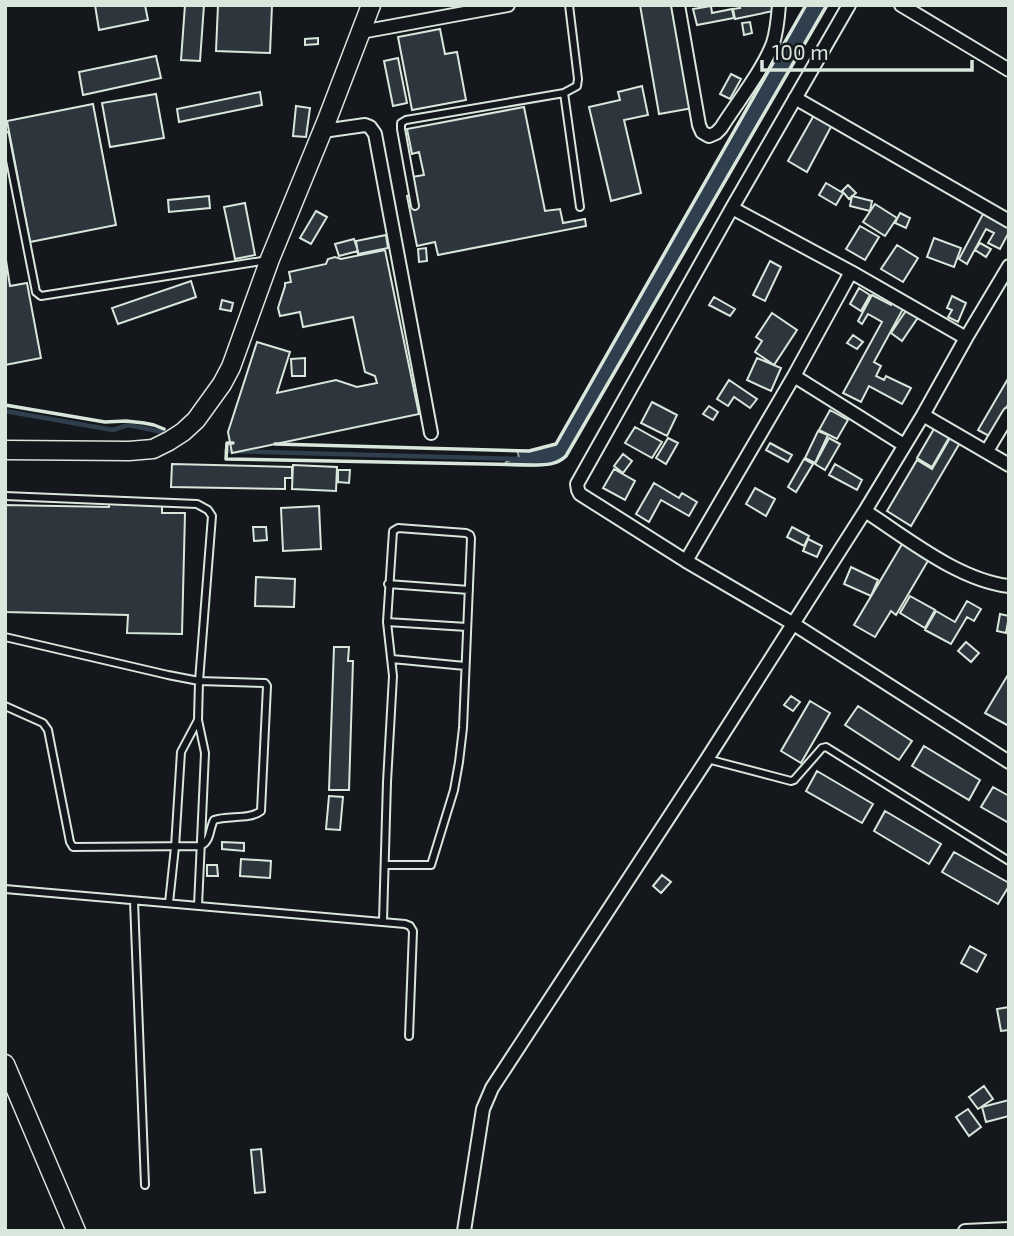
<svg xmlns="http://www.w3.org/2000/svg" width="1014" height="1236" viewBox="0 0 1014 1236" font-family="'Exo 2',sans-serif">
<style>
.water{fill:#2f3f4d;stroke:#939e99;stroke-width:2}
.lines{fill:none;stroke-linecap:round;stroke-linejoin:round}
.stream{stroke:#2f3f4d;stroke-width:4.5}
.building{fill:#2c363c;stroke:#d8e6dc;stroke-width:2}
.lane-casing{stroke:#d8e6dc;stroke-width:10}
.street-casing{stroke:#d8e6dc;stroke-width:16}
.secondary-casing{stroke:#d8e6dc;stroke-width:21}
.lane{stroke:#14181c;stroke-width:6}
.street{stroke:#14181c;stroke-width:12}
.secondary{stroke:#14181c;stroke-width:18}
.wall{stroke:#d8e6dc;stroke-width:3.5}
</style>
<rect width="100%" height="100%" fill="#14181c"/>
<path class="water" d="M806 5H827L566 456C551 470 523 465 504 465L506 462 519 457 517 451H529L556 444Z"/>
<g class="lines">
<path class="stream" d="M5 411 113 430 128 425 163 432
M226 451 519 459"/>
</g>
<path class="building" d="M95 5H145L148 20 99 30Z
M185 5H204L200 61 181 60Z
M218 5H272L270 53 216 51Z
M640 5H676L693 108 659 114Z
M739 5H777L778 10 735 19 733 9 740 8Z
M711 6 712 13 732 9 734 18 697 25 693 9Z
M750 22 752 33 744 35 742 23Z
M440 29 445 54 457 52 466 100 412 110 398 37Z
M318 38V44L305 45V39Z
M156 56 161 78 83 95 79 72Z
M398 58 407 103 393 106 384 61Z
M731 74 741 79 730 99 720 94Z
M642 86 648 115 624 120 641 193 611 201 589 107 620 100 618 92Z
M260 92 262 105 179 122 177 109Z
M156 94 164 138 110 147 102 103Z
M93 104 116 225 30 242 7 121Z
M296 106 310 108 306 137 293 136Z
M524 107 545 211 560 209 563 223 585 219 586 226 438 255 435 242 417 246 407 196 416 194 412 177 424 175 419 152 412 154 407 129Z
M814 115 832 125 807 172 788 161Z
M826 183 843 193 836 205 819 195Z
M848 185 856 193 849 199 842 191Z
M209 196 210 208 169 212 168 200Z
M852 196 872 201 870 211 850 206Z
M245 203 255 255 235 259 224 207Z
M875 204 897 218 885 236 863 222Z
M316 211 327 217 311 244 300 238Z
M900 213 910 218 906 228 895 223Z
M983 214 1009 228V232L1000 249 988 243 994 233 986 229 967 264 959 259Z
M860 226 879 237 865 260 846 249Z
M386 235 388 248 358 254 356 241Z
M934 238 961 248 954 267 927 257Z
M354 239 358 251 339 256 335 244Z
M980 243 991 249 986 257 975 250Z
M897 245 918 258 903 282 881 269Z
M426 248 427 261 419 262 418 249Z
M385 250 419 414 232 453 228 432 257 342 290 352 277 393 336 380 357 387 377 383 375 376 365 372 353 317 303 327 300 312 280 316 278 308 285 286V283L291 282 289 272 326 264 328 259 335 257 341 259Z
M5 254 10 286 27 283 41 358 5 365Z
M770 261 781 267 765 301 753 295Z
M191 281 196 297 118 324 112 308Z
M859 288 870 295 861 311 850 304Z
M872 295 891 305 892 303 903 309 874 362 881 366 876 376 884 380 886 376 911 388 902 404 869 386 861 402 843 393 882 322 868 314 862 324 858 321Z
M952 296 966 303 958 322 948 317 952 310 947 308Z
M714 297 735 309 730 316 709 305Z
M222 300 233 303 231 311 220 309Z
M907 309 919 316 902 341 891 333Z
M772 313 797 330 774 365 755 352 762 341 756 337Z
M853 335 863 342 857 349 847 343Z
M305 358V376H292L291 359Z
M757 358 781 368 771 391 747 380Z
M1009 377V403L989 436 978 430Z
M729 380 757 399 750 408 734 397 728 406 717 399Z
M652 402 677 415 667 436 641 423Z
M709 406 718 412 713 420 703 414Z
M830 410 848 420 837 439 819 430Z
M938 422 953 431 932 467 917 458Z
M635 427 662 442 652 458 625 443Z
M818 431 828 435 815 463 805 458Z
M954 431 964 436 911 526 887 511 917 460 932 469Z
M668 438 678 443 666 464 656 458Z
M829 438 840 444 825 470 815 464Z
M770 443 792 455 788 462 766 450Z
M623 454 632 461 623 473 614 466Z
M804 459 813 464 796 492 788 487Z
M172 464 292 467V478H285V489L171 487Z
M835 464 862 480 857 490 829 475Z
M293 465 337 467 336 491 292 489Z
M614 469 635 481 625 500 603 488Z
M338 470H350L349 483 338 482Z
M654 483 679 498 682 493 697 502 689 516 661 500 649 522 636 514Z
M755 488 775 499 766 516 746 504Z
M109 499 162 500V513H185L182 634 127 633 128 615 5 612V505L109 507Z
M319 506 321 549 283 551 281 508Z
M253 527H266L267 540 254 541Z
M792 527 809 536 804 546 787 537Z
M808 539 822 546 817 557 803 551Z
M905 539 932 554 896 615 891 611 875 637 854 625Z
M851 567 878 580 871 596 844 584Z
M256 577 295 579 294 607 255 606Z
M910 596 935 610 925 628 900 613Z
M967 601 981 609 974 621 967 617 951 644 925 630 936 611 955 622Z
M1000 614 1009 616 1006 633 997 631Z
M966 642 979 653 971 662 958 651Z
M334 647H349L348 661H353L349 790H329Z
M1009 673V726L985 713Z
M791 696 800 702 793 711 784 705Z
M810 701 830 713 801 763 781 751Z
M858 706 912 741 899 760 845 725Z
M924 746 980 780 969 800 912 766Z
M817 771 873 804 862 823 806 791Z
M993 787 1009 796V823L981 807Z
M329 796 343 797 340 830 326 829Z
M885 811 941 844 929 864 874 831Z
M222 842 244 843V851L222 849Z
M954 852 1009 883V886L998 904 942 872Z
M241 859 271 861 270 878 240 876Z
M207 865H217L218 876H207Z
M662 875 671 882 661 893 653 886Z
M970 946 986 955 977 972 961 963Z
M1009 1007V1030L1001 1031 997 1009Z
M984 1086 993 1099 978 1109 969 1097Z
M1009 1100V1116L986 1122 982 1107Z
M968 1109 981 1127 969 1136 956 1117Z
M261 1149 265 1192 255 1193 251 1150Z"/>
<g class="lines">
<g class="lane-casing">
<path id="lane" d="M564 93 580 207
M5 135 36 292 41 296 268 260
M415 206 401 129V123L406 120 564 93 577 86 578 79 569 5
M5 496 197 504 208 510 212 516 199 681 198 720 205 753 198 906
M388 584 469 590
M387 622 467 627
M5 637 168 675 199 681 265 683 267 686 261 811C249 820 228 815 214 820 209 829 211 842 200 846L73 847 70 842 48 730 43 723 5 706
M392 659 465 666
M707 759 791 781 794 780 822 748 826 747 1009 861
M5 889 405 924 410 926 413 931 409 1036
M134 901 145 1185
M169 903 175 847 181 752 198 720
M383 921 387 782 393 676 387 622 393 531 398 528 466 533 470 535 471 538 463 728 459 762 454 790 431 865H385"/>
</g>
<g class="street-casing">
<path id="street" d="M678 5 699 125 702 132 709 136 716 133 721 128C736 104 763 70 773 43 777 31 778 18 779 5
M849 5 732 208 577 484 578 490 580 494 686 561 792 623 1009 762
M901 5 1009 70
M361 32 508 5
M795 98 1009 221
M323 131 365 125 370 127 375 134 431 433
M732 208 851 272 966 338
M794 376 904 445
M923 415 1009 465
M987 451 1009 414
M865 511C907 538 958 580 1009 586
M686 561 794 376 851 272
M464 1231 483 1109 492 1088 707 759 865 511 923 415 966 338 1009 266
M965 1231 1009 1229"/>
</g>
<g class="secondary-casing">
<path id="secondary" d="M5 450 129 451 153 449 169 441 183 432 196 420 222 384 231 367 270 259 327 120 371 5
M5 1064 76 1231"/>
</g>
<use href="#lane" class="lane"/>
<use href="#street" class="street"/>
<use href="#secondary" class="secondary"/>
<path class="wall" d="M5 405 105 422 126 421 144 423 154 425 164 429
M233 443H227L226 459 533 465C545 465 557 465 566 456L827 5
M275 444 529 451 556 444 806 5"/>
</g>
<rect width="1014" height="1236" fill="none" stroke="#d8e6dc" stroke-width="14"/>
<path d="M762 60v10h210v-10" fill="none" stroke="#d8e6dc" stroke-width="3.5"/>
<text x="772" y="60" font-size="21" fill="#d8e6dc" stroke="#14181c" stroke-width="5" paint-order="stroke">100 m</text>
</svg>
